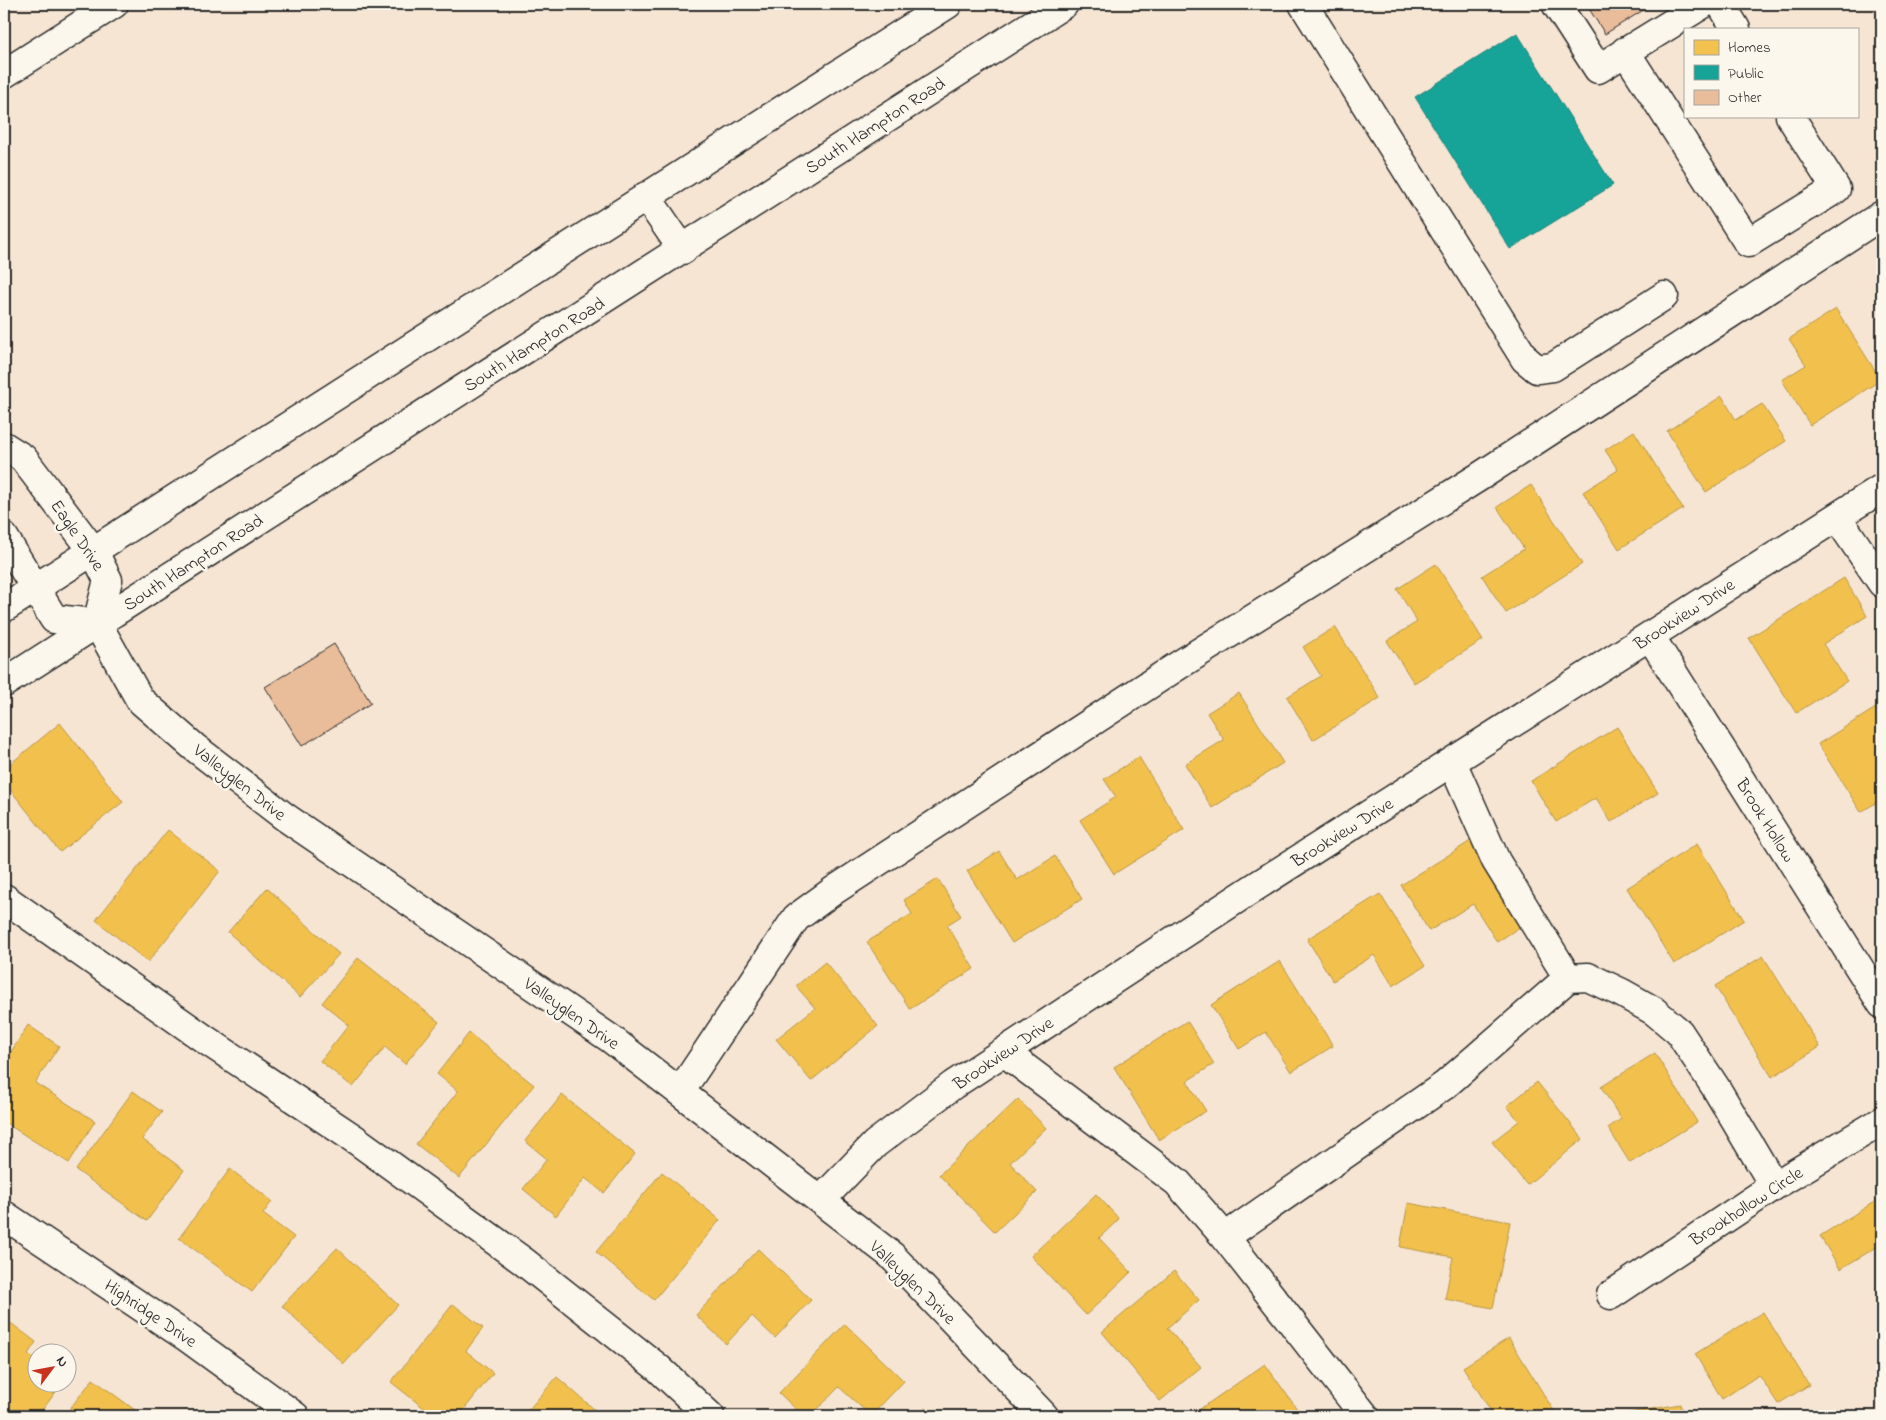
<svg xmlns="http://www.w3.org/2000/svg" width="1886" height="1420" viewBox="0 0 1886 1420" font-family="'Indie Flower',sans-serif">
<style>
.homes{fill:#f2c14e;stroke:#b69444}
.public{fill:#17a398;stroke:#1d7f77}
.building{fill:#e9bc9a;stroke:#2b2b2b}
.lines{fill:none;stroke-linecap:round;stroke-linejoin:round}
.minor-casing{stroke:#2b2b2b;stroke-width:31}
.major-casing{stroke:#2b2b2b;stroke-width:31}
.minor{stroke:#fbf7ec;stroke-width:28}
.major{stroke:#fbf7ec;stroke-width:28}
.labels{text-anchor:middle;stroke-width:5;stroke-linejoin:round;paint-order:stroke}
.street-label{font-size:18px;fill:#2b2b2b;stroke:#fbf7ec}
</style>
<rect width="100%" height="100%" fill="#f6e5d3"/>
<filter id="ink" filterUnits="userSpaceOnUse"><feTurbulence type="fractalNoise" baseFrequency=".02" numOctaves="2"/><feDisplacementMap in="SourceGraphic" scale="10" xChannelSelector="R" yChannelSelector="G"/><feConvolveMatrix kernelMatrix="1 2 1 2 8 2 1 2 1" color-interpolation-filters="sRGB"/></filter>
<g filter="url(#ink)">
<path class="homes" d="M1836 309 1881 380 1810 425 1782 380 1806 365 1789 339Z
M1722 396 1736 420 1762 404 1786 441 1706 492 1667 431Z
M1634 431 1683 509 1619 549 1583 492 1618 470 1605 450Z
M1531 485 1582 564 1506 613 1482 576 1524 549 1497 507Z
M1436 564 1483 640 1414 683 1387 641 1417 622 1397 589Z
M1844 578 1867 616 1823 644 1847 681 1796 713 1749 638Z
M1335 627 1380 698 1313 740 1287 697 1321 676 1303 647Z
M1239 693 1283 763 1212 808 1185 764 1224 740 1207 713Z
M1882 704V799L1861 812 1818 744Z
M60 723 123 802 60 852 4 782V769Z
M1617 727 1658 793 1611 822 1596 798 1556 822 1531 781Z
M1139 757 1184 830 1114 874 1080 820 1116 797 1104 779Z
M168 830 220 871 148 962 96 920Z
M1477 837 1529 921 1497 942 1473 904 1429 931 1401 885Z
M1697 844 1744 920 1674 964 1627 888Z
M999 851 1017 880 1055 856 1082 899 1012 943 967 871Z
M938 879 961 916 947 925 974 969 910 1009 867 942 912 914 904 900Z
M267 888 339 954 300 997 228 932Z
M1380 894 1425 966 1393 986 1374 955 1333 981 1307 939Z
M1763 956 1820 1047 1772 1077 1715 986Z
M358 958 439 1022 405 1064 385 1047 353 1087 320 1061 349 1025 322 1003Z
M1280 961 1333 1046 1291 1072 1266 1032 1239 1049 1211 1005Z
M825 962 878 1026 811 1081 776 1039 815 1008 796 986Z
M1187 1021 1214 1064 1187 1081 1206 1111 1159 1140 1114 1067Z
M28 1025 59 1046 35 1083 95 1121 69 1163 4 1122V1063Z
M469 1033 534 1085 459 1178 416 1144 458 1091 437 1074Z
M1655 1053 1697 1122 1630 1163 1608 1128 1621 1119 1601 1087Z
M1537 1082 1583 1139 1527 1185 1492 1142 1519 1121 1507 1106Z
M133 1091 162 1112 142 1139 184 1170 147 1221 76 1170Z
M562 1095 635 1154 604 1193 585 1178 556 1216 523 1189 547 1159 525 1141Z
M1018 1099 1046 1128 1010 1163 1037 1192 995 1232 939 1175Z
M230 1169 272 1201 263 1214 294 1237 252 1292 179 1238Z
M662 1172 720 1220 654 1300 596 1252Z
M1096 1194 1119 1219 1099 1238 1131 1272 1086 1315 1031 1256Z
M1882 1197V1244L1840 1269 1820 1236Z
M1408 1203 1510 1222 1493 1308 1445 1299 1453 1257 1400 1247Z
M337 1248 398 1305 344 1364 282 1306Z
M758 1249 811 1300 775 1338 752 1316 726 1344 696 1315Z
M1174 1271 1199 1300 1167 1328 1201 1367 1160 1401 1102 1332Z
M453 1304 483 1328 466 1351 493 1373 459 1416H434L391 1382Z
M1763 1312 1809 1385 1778 1404 1759 1375 1722 1399 1695 1354Z
M4 1318 36 1342 28 1354 38 1361V1382H63L38 1416H4Z
M845 1324 904 1381 871 1416 839 1387 811 1416H803L779 1393Z
M1509 1338 1557 1416H1494L1463 1367Z
M1265 1364 1302 1416H1190Z
M557 1377 602 1416H523Z
M93 1379 143 1416H64Z
M1680 1404 1683 1416H1613Z
M926 1408 933 1416H916Z"/>
<path class="public" d="M1517 33 1613 185 1510 249 1415 97Z"/>
<path class="building" d="M1586 4H1653L1605 34Z
M334 644 371 703 302 746 265 687Z"/>
<g class="lines">
<g class="minor-casing">
<path id="minor" d="M1303 4 1525 359 1537 369 1553 367 1664 296
M1556 4 1598 69 1703 4
M1721 4 1736 29
M1625 51 1748 243 1836 189 1790 116
M4 74 114 4
M4 446 23 458 94 552 108 580 97 623
M1837 517 1882 583
M4 537 54 619 97 623
M97 623 140 700 194 747 285 817 611 1039 891 1255 1044 1416
M1650 636 1882 1004
M4 898 206 1040 356 1140 523 1261 657 1367 710 1416
M1568 978 1588 977 1622 993 1654 1011 1679 1032 1716 1088 1774 1186
M1004 1052 1177 1182 1225 1237 1365 1416
M680 1092 796 918 833 891 1179 665 1479 477 1882 215
M821 1200 875 1144 953 1085 1255 887 1882 488
M4 1215 185 1336 295 1416
M1225 1237 1445 1085 1568 978 1496 861 1452 762
M1611 1295 1774 1186 1882 1121"/>
</g>
<g class="major-casing">
<path id="major" d="M646 196 683 250
M4 608 948 4
M4 683 1064 4"/>
</g>
<use href="#minor" class="minor"/>
<use href="#major" class="major"/>
</g>
</g>
<g class="labels">
<g class="street-label">
<text transform="translate(875 125) rotate(-33)" y="6">South Hampton Road</text>
<text transform="translate(534 344) rotate(-32)" y="6">South Hampton Road</text>
<text transform="translate(78 535) rotate(56)" y="6">Eagle Drive</text>
<text transform="translate(193 562) rotate(-33)" y="6">South Hampton Road</text>
<text transform="translate(1684 614) rotate(-33)" y="6">Brookview Drive</text>
<text transform="translate(240 782) rotate(38)" y="6">Valleyglen Drive</text>
<text transform="translate(1766 820) rotate(58)" y="6">Brook Hollow</text>
<text transform="translate(1342 832) rotate(-32)" y="6">Brookview Drive</text>
<text transform="translate(572 1013) rotate(35)" y="6">Valleyglen Drive</text>
<text transform="translate(1003 1053) rotate(-34)" y="6">Brookview Drive</text>
<text transform="translate(1746 1206) rotate(-33)" y="6">Brookhollow Circle</text>
<text transform="translate(913 1282) rotate(44)" y="6">Valleyglen Drive</text>
<text transform="translate(151 1313) rotate(34)" y="6">Highridge Drive</text>
</g>
</g>
<rect width="1886" height="1420" fill="none" stroke="#fbf7ec" stroke-width="20"/>
<rect x="10" y="10" width="1866" height="1400" fill="none" stroke="#2b2b2b" stroke-width="2" filter="url(#ink)"/>
<rect x="1684" y="28" width="175" height="90" fill="#fbf7ec" stroke="#a8a59f"/>
<rect x="1694" y="40" width="25" height="15" fill="#f2c14e" stroke="#a8a59f"/>
<text x="1728" y="52" font-size="15" fill="#2b2b2b">Homes</text>
<rect x="1694" y="65" width="25" height="15" fill="#17a398" stroke="#a8a59f"/>
<text x="1728" y="78" font-size="15" fill="#2b2b2b">Public</text>
<rect x="1694" y="90" width="25" height="15" fill="#e9bc9a" stroke="#a8a59f"/>
<text x="1728" y="102" font-size="15" fill="#2b2b2b">Other</text>
<g transform="translate(52 1368) rotate(58)"><circle r="24" fill="#fbf7ec" stroke="#a8a59f"/>
<path d="M0-4L9 19L0 12L-9 19Z" fill="#c8321e"/>
<text y="-8" font-size="14" font-weight="bold" text-anchor="middle" fill="#2b2b2b">N</text>
</g>
</svg>
